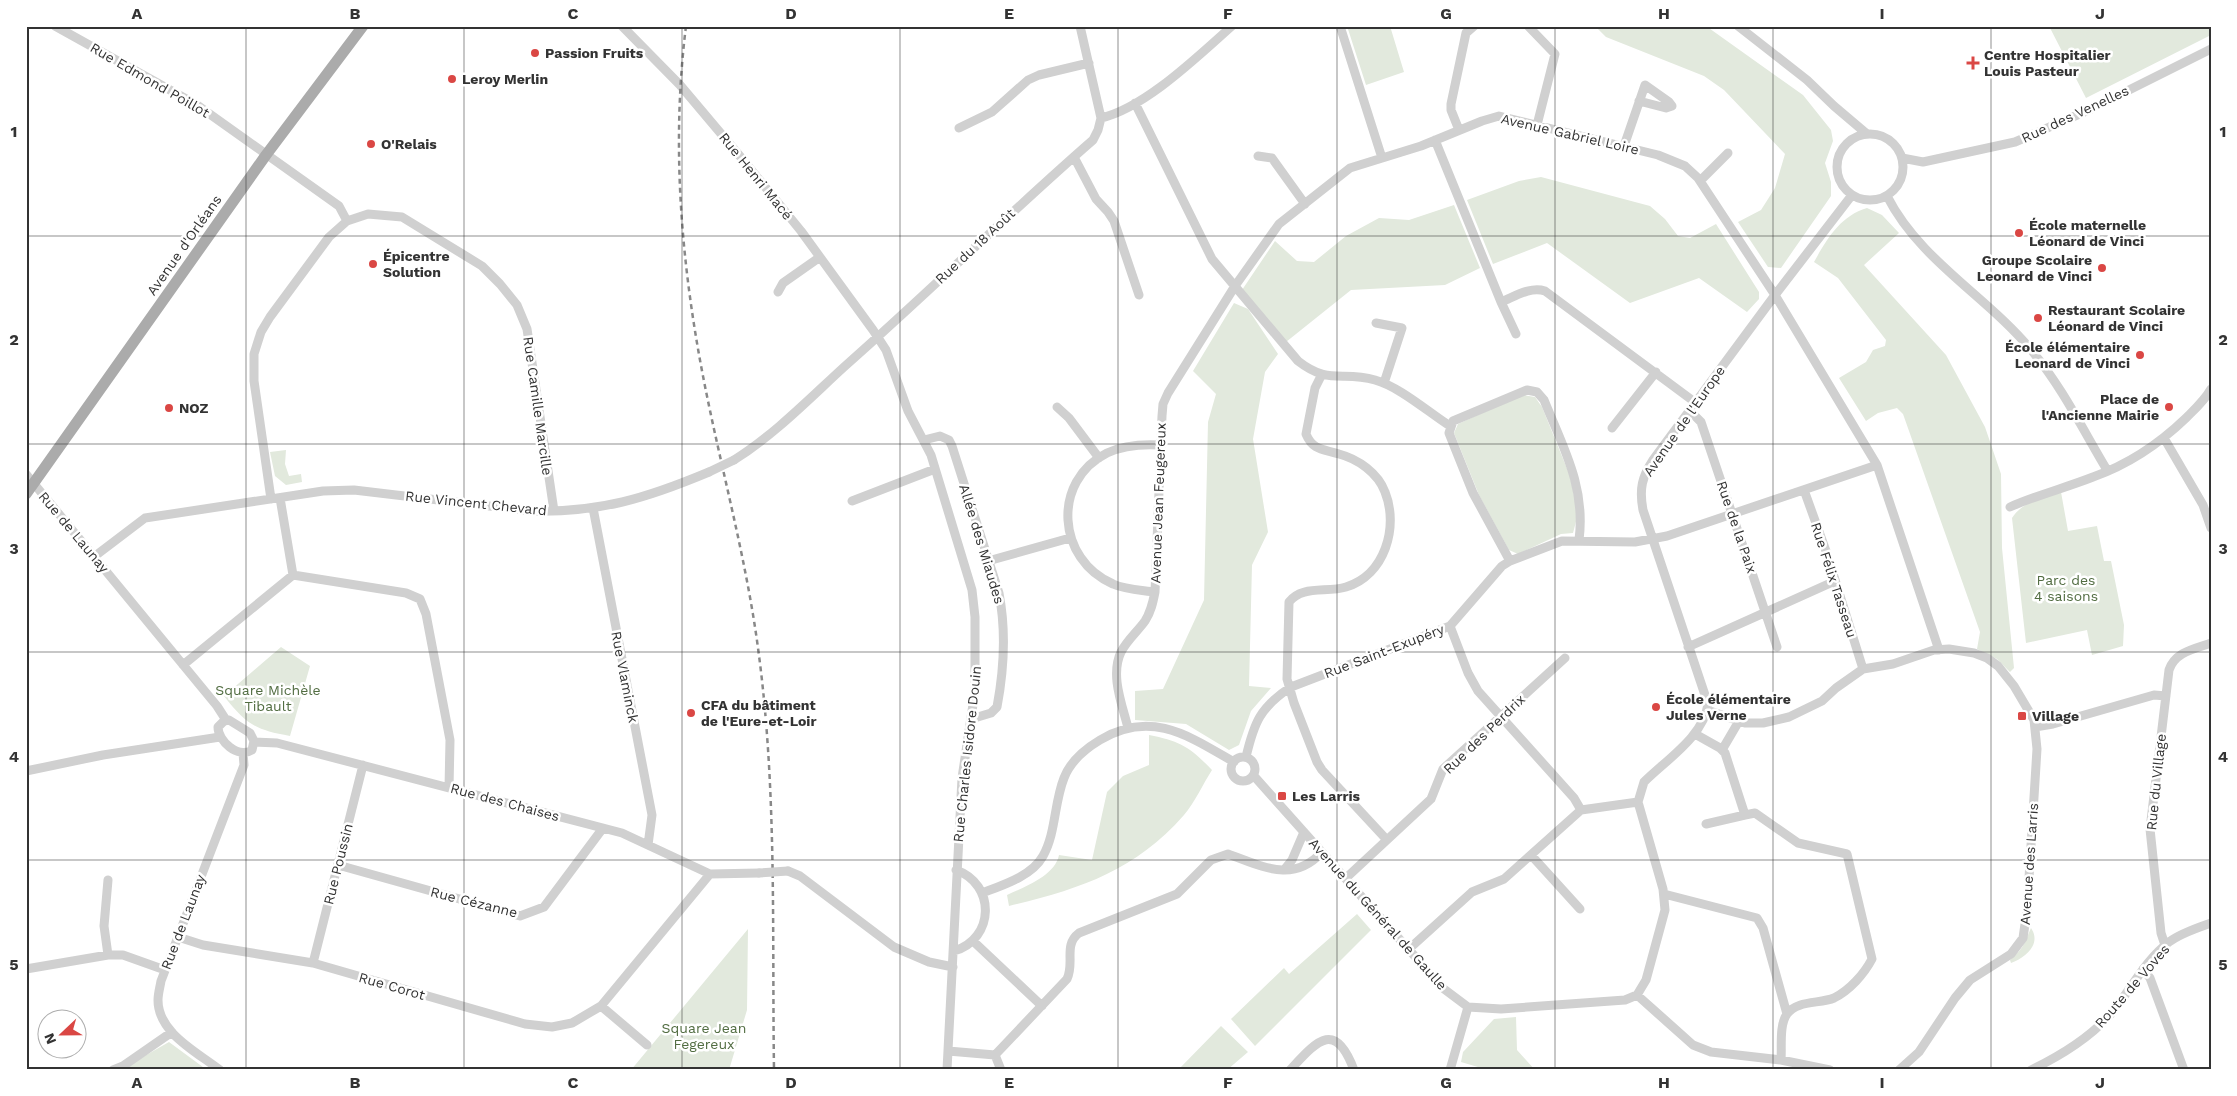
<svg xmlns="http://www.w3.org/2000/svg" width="2237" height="1096" viewBox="0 0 2237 1096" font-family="'Work Sans',sans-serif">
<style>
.green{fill:#e2e9dd}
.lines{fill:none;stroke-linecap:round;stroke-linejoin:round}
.minor{stroke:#d0d0d0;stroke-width:9}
.major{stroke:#ababab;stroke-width:11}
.rail{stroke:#888;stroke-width:2.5;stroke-dasharray:5 4;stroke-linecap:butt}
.minor-bridge{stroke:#d0d0d0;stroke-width:9}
.grid{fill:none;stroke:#333;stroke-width:1;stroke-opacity:0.55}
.poi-dot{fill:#da4744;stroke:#fff;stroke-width:2}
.labels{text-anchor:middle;stroke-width:5;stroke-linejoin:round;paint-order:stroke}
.poi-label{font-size:14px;font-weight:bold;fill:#333;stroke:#fff;text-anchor:start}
.street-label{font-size:14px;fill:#333;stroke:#fff}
.park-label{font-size:14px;fill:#526d42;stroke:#fff}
.neatline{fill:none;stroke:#333;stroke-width:2}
.grid-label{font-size:16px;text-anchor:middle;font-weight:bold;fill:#333}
</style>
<rect width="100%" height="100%" fill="#fff"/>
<path class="green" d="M1347 26H1390L1404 72 1366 85Z
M1595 26H1706L1803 95 1831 130 1833 141 1825 163 1831 182V196L1781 268 1768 267 1738 222 1761 210 1775 188 1785 154 1724 90 1704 76 1606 37Z
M2049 26H2211V35L2086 98Z
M1541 177 1650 206 1665 219 1678 236 1690 238 1716 224 1759 292V299L1747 312 1699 278 1630 303 1547 243 1493 264 1467 200 1519 181Z
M1454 205 1480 268 1445 285 1351 290 1286 342 1242 290 1275 241 1297 261 1314 262 1346 236 1379 218 1409 220Z
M1867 208 1882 215 1899 233 1864 265 1946 355 1985 427 2001 474 2002 548 2014 668 2010 672 1997 659 1977 649 1980 632 1903 414 1897 408 1878 413 1866 421 1839 378 1866 362 1873 350 1885 346 1886 340 1838 278 1814 262C1827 239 1840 216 1867 208Z
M1234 303 1248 309 1278 354 1265 372 1253 439 1268 532 1252 565 1249 686 1271 688 1251 711 1239 745 1229 750 1186 724 1135 720V691L1163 689 1204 600 1208 422 1216 394 1193 371Z
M1522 395 1535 397 1542 407 1570 476 1578 514 1573 533 1561 534 1518 554 1509 550 1479 495 1454 433 1458 424Z
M286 450 285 464 289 476 301 474 302 482 286 485 275 476 270 452Z
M2061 492 2068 531 2097 526 2104 561H2111L2124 625 2123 646 2092 655 2087 630 2026 643 2012 518C2022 502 2043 497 2061 492Z
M281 647 310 666 290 736C255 730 246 724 224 696Z
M1149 735C1180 741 1190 747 1212 770 1203 784 1195 802 1184 815 1134 872 1079 889 1009 906L1007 895C1024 887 1055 876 1059 855L1092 860 1107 792 1123 776 1149 765Z
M1357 914 1371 930 1255 1046 1231 1019 1284 968 1289 974Z
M2031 928C2042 944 2025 958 2011 963L2010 960C2024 948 2024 944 2031 928Z
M748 929 747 1010 729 1070H631Z
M1516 1017 1517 1050 1535 1070H1488L1461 1062 1463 1052 1494 1019Z
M1221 1026 1248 1052 1227 1070H1178Z
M169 1042 207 1070H120Z"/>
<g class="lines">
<path class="minor" d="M55 26 197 105 339 206 347 221
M622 26 680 85 739 155 801 231 873 330 886 350 908 411 931 455 972 590 975 617V691L962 778 947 1070
M1080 26 1101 118
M1340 26 1382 158
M1528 26 1555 54 1537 125
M1738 26 1807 80 1834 106 1867 134
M1135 103 1212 259 1298 361C1330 386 1342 370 1375 380 1400 387 1428 412 1450 426
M959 128 992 112 1028 80 1039 75 1089 63
M1459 130 1451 110V104L1466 33 1474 26
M1837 167a33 33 0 1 1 66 0a33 33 0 1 1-66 0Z
M1435 140 1501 302C1514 297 1530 286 1545 291L1696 403
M1624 146 1645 85 1669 102 1672 106 1666 108 1639 101
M1258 156 1272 158 1305 204
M1074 157 1096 199 1108 212 1114 221 1139 295
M1902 158 1923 162 2015 142 2091 109 2211 49
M1700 181 1728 153
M1887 196C1920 261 1987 296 2032 351 2062 387 2083 430 2107 470
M778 292 783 283 820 257
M1501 302 1516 334
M1376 323 1402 328 1384 383
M1321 376 1315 388 1306 434C1313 451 1324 449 1339 454 1358 459 1378 473 1385 492 1399 527 1385 575 1346 587 1326 593 1302 585 1289 602L1287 679 1294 703 1317 762 1322 770 1387 840
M1057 407 1069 418 1099 458
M1690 411 1701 422 1777 647
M1612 428 1656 372
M2164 438 2203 505 2211 528
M924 440 940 436 949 440 952 446 999 593C1006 630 1004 670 997 707L991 713 971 719
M734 460C774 435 809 399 844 367 928 293 1008 214 1093 140L1098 130 1101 118C1145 108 1198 56 1232 26
M26 474 217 706 226 720
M1804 490 1826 551 1863 669
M271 499 254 381V354L261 332 270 317 329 237 347 221 368 214 402 217 482 266 500 284 517 305 527 329 554 511
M852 501 935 469
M2010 507C2037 495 2065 488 2093 477 2127 465 2160 443 2186 418 2195 409 2205 400 2211 389
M593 508 652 815 648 845
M95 556 145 518 323 491 354 490 531 511C599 513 647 498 709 472
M988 561 1070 538
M1510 561 1473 493 1449 433 1453 421 1527 390 1537 392 1544 400C1563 447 1586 487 1579 540
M293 575 406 593 420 599 426 614 450 740 449 788
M1155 592C1142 590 1126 590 1113 584 1057 560 1051 481 1107 453 1124 445 1142 444 1160 445
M1450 626 1468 673 1478 691 1574 798 1581 810
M1688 647 1835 581
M183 665 293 575 280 498
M1707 710 1745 723H1763L1789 717 1822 701 1836 688 1863 669 1893 664 1934 650 1949 649 1974 653 1987 658 1998 666 2014 686 2034 720 2037 749 2027 910 2023 938 2011 954 1970 980 1955 998 1919 1052 1899 1070
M229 720 250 733 254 741 252 750C238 759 218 741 218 727L224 721Z
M2035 727 2053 724 2154 695 2166 696
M1128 728C1122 704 1110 675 1121 652 1127 640 1138 631 1145 621 1151 612 1153 602 1155 592L1162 416 1163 404 1168 393 1235 286 1279 224 1350 168 1421 146 1482 121 1499 116 1658 155 1685 166 1698 178 1775 295 1877 465 1939 650
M1695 734 1720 748 1725 753 1745 815 1755 813 1798 843 1847 854 1872 959C1864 974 1850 990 1834 998 1820 1004 1797 1000 1787 1014 1779 1025 1782 1047 1781 1060
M254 742 277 743 622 833 710 874 759 873
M1722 750 1739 721
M1231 769a12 12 0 1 1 24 0a12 12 0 1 1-24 0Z
M1246 757C1254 723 1260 707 1291 687L1450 626 1502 566 1510 561 1562 541 1635 542 1667 536 1877 465
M26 771 103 755 220 737
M1254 776 1444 989 1468 1007 1501 1009 1625 1000 1637 995
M1706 824 1745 815
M1531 855 1580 909
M338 865 520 916 544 907 603 828
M1284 870 1292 860 1304 832
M788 871 800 876 894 947 929 962 953 967
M1346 878 1431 799 1443 769 1565 658
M982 893C1003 885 1032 876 1043 856 1056 833 1054 803 1064 778 1070 762 1085 749 1100 740 1151 709 1189 736 1234 762
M1664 894 1757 918 1763 928 1787 1014
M178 937 203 945 313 963 525 1024 552 1027 572 1023 601 1006 710 874
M973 941 1042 1006
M2165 945 2161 933 2150 829 2169 670C2175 652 2194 649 2211 643
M1410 948 1472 892 1504 879 1581 810 1638 802
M954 951C995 939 996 884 956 870
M108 955 104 926 108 880
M313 963 363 765
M26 969 108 955H123L165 970
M2143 969 2150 978 2184 1070
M1637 995 1646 980 1665 910 1663 889 1638 802 1644 782C1666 760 1704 736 1708 704L1643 510C1639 489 1642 477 1653 460L1775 295 1852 195
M1637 995 1693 1045 1711 1052 1781 1060 1830 1070
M601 1006 647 1045
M948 1051 995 1055
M995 1055 1067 979C1075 963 1063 945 1079 933L1177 894 1211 860 1228 854C1262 866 1293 884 1322 852
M995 1055 1001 1070
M113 1070 123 1066 172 1032
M220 1070C197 1052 158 1033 158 1000 158 994 160 987 161 981L244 765 243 753
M1290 1070C1317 1041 1335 1019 1354 1070
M1450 1070 1468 1007
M2031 1070C2060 1056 2087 1040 2109 1016 2130 992 2143 962 2169 942 2181 933 2197 928 2211 923"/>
<path class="major" d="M26 494 266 155 363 26"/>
<path class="rail" d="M686 26C673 130 679 234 696 337 713 441 744 543 758 648 777 787 772 929 774 1070"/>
<path class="minor-bridge" d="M709 472 734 460
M759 873 788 871"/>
</g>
<path class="grid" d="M246 26V1070M464 26V1070M682 26V1070M900 26V1070M1118 26V1070M1337 26V1070M1555 26V1070M1773 26V1070M1991 26V1070M26 236H2211M26 444H2211M26 652H2211M26 860H2211"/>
<g class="poi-dot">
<circle cx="535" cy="53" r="5"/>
<path d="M1970.5 55.5h5v5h5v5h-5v5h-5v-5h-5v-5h5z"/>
<circle cx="452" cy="79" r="5"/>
<circle cx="371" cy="144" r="5"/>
<circle cx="2019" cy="233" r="5"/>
<circle cx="373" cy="264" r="5"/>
<circle cx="2102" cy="268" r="5"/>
<circle cx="2038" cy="318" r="5"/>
<circle cx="2140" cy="355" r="5"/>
<circle cx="2169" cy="407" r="5"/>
<circle cx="169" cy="408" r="5"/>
<circle cx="1656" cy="707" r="5"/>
<circle cx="691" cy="713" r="5"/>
<rect x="2017" y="711" width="10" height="10" rx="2.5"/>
<rect x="1277" y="791" width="10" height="10" rx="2.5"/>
</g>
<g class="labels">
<g class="poi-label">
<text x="545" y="58">Passion Fruits</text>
<text x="1984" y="60">Centre Hospitalier<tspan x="1984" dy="16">Louis Pasteur</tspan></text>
<text x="462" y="84">Leroy Merlin</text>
<text x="381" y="149">O'Relais</text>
<text x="2029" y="230">École maternelle<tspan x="2029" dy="16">Léonard de Vinci</tspan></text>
<text x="383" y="261">Épicentre<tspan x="383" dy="16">Solution</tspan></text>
<text x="2092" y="265" text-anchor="end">Groupe Scolaire<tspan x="2092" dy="16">Leonard de Vinci</tspan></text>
<text x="2048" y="315">Restaurant Scolaire<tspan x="2048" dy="16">Léonard de Vinci</tspan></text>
<text x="2130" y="352" text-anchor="end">École élémentaire<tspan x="2130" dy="16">Leonard de Vinci</tspan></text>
<text x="2159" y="404" text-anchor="end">Place de<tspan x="2159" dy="16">l'Ancienne Mairie</tspan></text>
<text x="179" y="413">NOZ</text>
<text x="1666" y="704">École élémentaire<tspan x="1666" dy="16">Jules Verne</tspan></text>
<text x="701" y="710">CFA du bâtiment<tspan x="701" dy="16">de l'Eure-et-Loir</tspan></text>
<text x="2032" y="721">Village</text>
<text x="1292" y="801">Les Larris</text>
</g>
<g class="street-label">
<text transform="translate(150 80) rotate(30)" y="5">Rue Edmond Poillot</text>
<text transform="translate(2075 114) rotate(-25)" y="5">Rue des Venelles</text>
<text transform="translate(1570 134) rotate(13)" y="5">Avenue Gabriel Loire</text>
<text transform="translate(756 176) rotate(51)" y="5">Rue Henri Macé</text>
<text transform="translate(184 245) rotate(-55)" y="5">Avenue d'Orléans</text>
<text transform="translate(975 246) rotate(-43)" y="5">Rue du 18 Août</text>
<text transform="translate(538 406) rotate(82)" y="5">Rue Camille Marcille</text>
<text transform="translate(1684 421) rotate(-55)" y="5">Avenue de l'Europe</text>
<text transform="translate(476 503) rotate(6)" y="5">Rue Vincent Chevard</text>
<text transform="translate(1158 503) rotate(-88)" y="5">Avenue Jean Feugereux</text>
<text transform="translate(1737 527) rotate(71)" y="5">Rue de la Paix</text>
<text transform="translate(74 532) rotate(50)" y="5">Rue de Launay</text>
<text transform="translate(982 544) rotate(73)" y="5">Allée des Miaudes</text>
<text transform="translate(1834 580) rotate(72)" y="5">Rue Félix Tasseau</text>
<text transform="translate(1384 651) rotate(-21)" y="5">Rue Saint-Exupéry</text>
<text transform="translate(625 677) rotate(79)" y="5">Rue Vlaminck</text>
<text transform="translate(1484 734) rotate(-44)" y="5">Rue des Perdrix</text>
<text transform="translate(967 754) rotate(-84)" y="5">Rue Charles Isidore Douin</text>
<text transform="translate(2156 782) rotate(-84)" y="5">Rue du Village</text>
<text transform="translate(505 802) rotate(15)" y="5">Rue des Chaises</text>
<text transform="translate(338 864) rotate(-76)" y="5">Rue Poussin</text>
<text transform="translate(2029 864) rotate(-86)" y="5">Avenue des Larris</text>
<text transform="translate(474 902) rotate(14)" y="5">Rue Cézanne</text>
<text transform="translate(1378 914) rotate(48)" y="5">Avenue du Général de Gaulle</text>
<text transform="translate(183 922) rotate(-69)" y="5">Rue de Launay</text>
<text transform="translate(392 986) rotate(16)" y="5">Rue Corot</text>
<text transform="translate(2132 986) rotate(-49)" y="5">Route de Voves</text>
</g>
<g class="park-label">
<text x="2066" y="585">Parc des<tspan x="2066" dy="16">4 saisons</tspan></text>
<text x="268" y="695">Square Michèle<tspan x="268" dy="16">Tibault</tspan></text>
<text x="704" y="1033">Square Jean<tspan x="704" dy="16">Fegereux</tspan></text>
</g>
</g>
<rect width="2237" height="1096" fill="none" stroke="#ffffff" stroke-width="55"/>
<g transform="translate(62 1034) rotate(248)"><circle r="24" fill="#ffffff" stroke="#adadad"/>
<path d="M0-4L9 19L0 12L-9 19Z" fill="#da4744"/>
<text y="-8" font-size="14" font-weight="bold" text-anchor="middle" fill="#333333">N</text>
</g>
<rect x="28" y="28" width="2182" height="1040" class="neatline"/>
<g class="grid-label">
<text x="137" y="19">A</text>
<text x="355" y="19">B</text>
<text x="573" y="19">C</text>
<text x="791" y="19">D</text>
<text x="1009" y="19">E</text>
<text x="1228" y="19">F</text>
<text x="1446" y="19">G</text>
<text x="1664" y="19">H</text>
<text x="1882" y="19">I</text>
<text x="2100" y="19">J</text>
<text x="14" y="137">1</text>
<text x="2223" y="137">1</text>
<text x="14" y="345">2</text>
<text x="2223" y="345">2</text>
<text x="14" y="554">3</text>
<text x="2223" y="554">3</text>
<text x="14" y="762">4</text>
<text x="2223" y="762">4</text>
<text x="14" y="970">5</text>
<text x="2223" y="970">5</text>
<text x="137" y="1088">A</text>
<text x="355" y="1088">B</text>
<text x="573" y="1088">C</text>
<text x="791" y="1088">D</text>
<text x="1009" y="1088">E</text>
<text x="1228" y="1088">F</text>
<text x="1446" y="1088">G</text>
<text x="1664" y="1088">H</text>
<text x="1882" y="1088">I</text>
<text x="2100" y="1088">J</text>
</g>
</svg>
